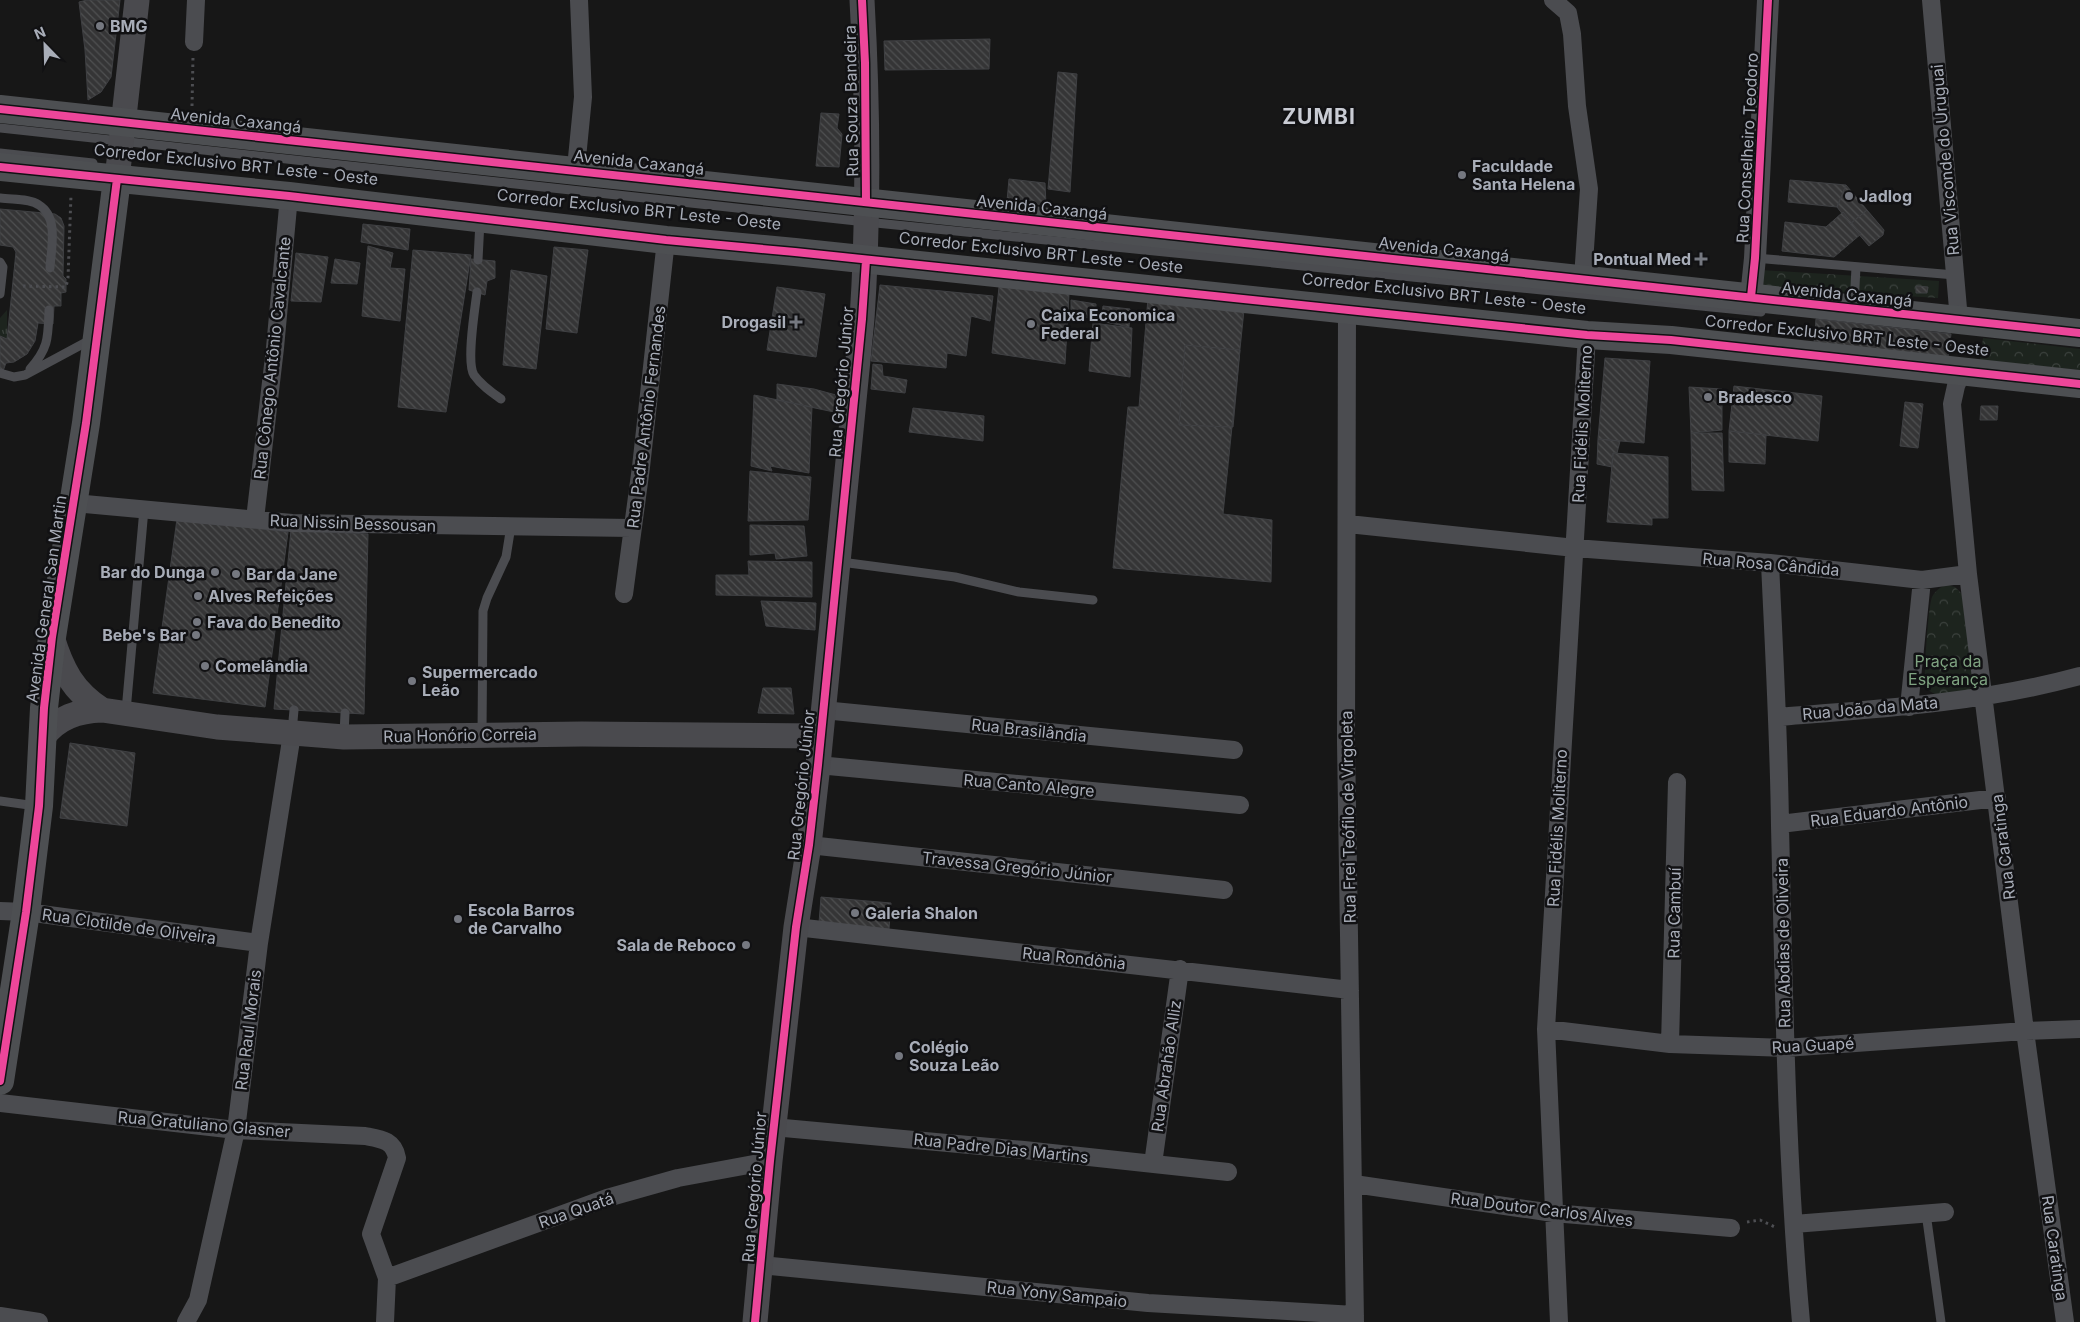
<svg xmlns="http://www.w3.org/2000/svg" width="2080" height="1322" viewBox="0 0 2080 1322" font-family="Inter,sans-serif">
<style>
.grass{fill:url(#grass-tufts)}
.forest{fill:url(#forest-crowns)}
.building{fill:url(#building-back-hatch);stroke:#3f4043}
.lines{fill:none;stroke-linecap:round;stroke-linejoin:round}
.path{stroke:#4d4e52;stroke-width:3;stroke-dasharray:2.5 4;stroke-linecap:butt}
.service{stroke:#4b4c50;stroke-width:9}
.minor{stroke:#4b4c50;stroke-width:18}
.tertiary{stroke:#4b4c50;stroke-width:22}
.secondary{stroke:#4a4a4e;stroke-width:25}
.primary{stroke:#4d4f52;stroke-width:28}
.cycleway-casing{stroke:#111113;stroke-width:11}
.cycleway{stroke:#ed469a;stroke-width:8}
.poi-dot{fill:#757880;stroke:#111113;stroke-width:2}
.labels{text-anchor:middle;stroke-width:5;stroke-linejoin:round;paint-order:stroke}
.poi-label{font-size:16px;font-weight:bold;fill:#a8adb8;stroke:#111113;text-anchor:start}
.street-label{font-size:16px;fill:#a8adb8;stroke:#111113}
.park-label{font-size:16px;fill:#7fa381;stroke:#111113}
.district-label{font-size:21px;font-weight:bold;letter-spacing:1px;fill:#c9ccd4;stroke:#111113}
</style>
<defs>
<pattern id="grass-tufts" width="24" height="20" patternUnits="userSpaceOnUse" patternTransform="scale(1.25)"><rect width="24" height="20" fill="#1d241e"/><path d="M3 7l-1-3M5 7V3M7 7l1-3M15 17l-1-3M17 17v-4M19 17l1-3" fill="none" stroke="#3b413d"/></pattern>
<pattern id="forest-crowns" width="20" height="18" patternUnits="userSpaceOnUse" patternTransform="scale(1.25)"><rect width="20" height="18" fill="#1d241e"/><path d="M2 6a3 3 0 1 1 6 0M12 15a3 3 0 1 1 6 0" fill="none" stroke="#3b413d"/></pattern>
<pattern id="building-back-hatch" width="6" height="6" patternUnits="userSpaceOnUse" patternTransform="scale(1.25)"><rect width="6" height="6" fill="#353536"/><path d="M-1 5l2 2M0 0l6 6M5-1l2 2" fill="none" stroke="#4f5051"/></pattern>
</defs>
<rect width="100%" height="100%" fill="#171717"/>
<path class="grass" d="M7 310V339L0 336V318Z"/>
<path class="forest" d="M1760 270 1939 281 1938 298 1759 287Z
M1983 338 2080 349V370L1980 360Z
M1947 585 1955 587 1962 594 1973 684 1968 691C1953 693 1935 701 1925 686 1924 672 1928 607 1932 597 1936 590 1940 587 1947 585Z"/>
<path class="building" d="M87 0H120L111 77 101 92 88 100 85 50 79 2Z
M990 39 989 69 885 70 884 41Z
M1058 72 1077 74 1070 192 1048 189Z
M821 113 839 114 837 128 842 134 839 167 816 166Z
M1009 179 1045 183 1046 205 1007 201Z
M1790 180 1846 185 1837 207 1788 202Z
M1846 185 1867 210 1850 224 1837 207Z
M0 209 55 214 61 218 64 226 63 276 66 279V292L61 293V306H54L53 324 38 323 35 341 27 354 14 362 6 363 3 371 0 370V336L7 339 16 252 13 247 0 245Z
M1867 210 1884 230 1883 235 1869 246 1850 224Z
M1843 212 1861 234 1834 257 1782 251 1785 222 1826 227Z
M363 224 410 229 408 250 361 242Z
M368 246 393 253 390 268 405 269 400 321 362 316Z
M554 247 588 250 577 333 546 329Z
M413 250 471 255 446 412 398 407Z
M296 253 328 257 321 302 291 301Z
M335 259 360 263 357 284 331 283Z
M471 259 495 261V278L487 281 485 295 469 290Z
M511 270 547 276 536 369 503 365Z
M880 285 993 296 990 321 971 316 966 356 947 353 946 368 871 361Z
M1916 286 1928 287 1927 293H1916Z
M777 287 825 294 816 357 767 350Z
M999 287 1069 294 1065 364 992 353Z
M1148 298 1244 310 1223 514 1272 520 1271 582 1113 568 1128 407H1139Z
M1071 300 1096 304V319L1071 315Z
M1103 306 1130 309 1129 327 1101 321Z
M1816 319 1951 334 1948 357 1814 343Z
M1093 323 1132 328 1130 377 1089 371Z
M1185 345 1240 350 1233 427 1179 425Z
M1605 358 1650 361 1644 443 1598 439Z
M873 364 882 365 883 376 907 380 905 393 871 389Z
M777 384 814 389 836 395 834 412 777 400Z
M1734 386 1822 396 1818 441 1729 431Z
M1689 387 1722 389V430L1691 433Z
M754 395 812 407 809 473 770 466 772 471 751 466Z
M1905 402 1923 404 1918 448 1900 446Z
M1981 406H1998L1997 420H1980Z
M913 408 984 416 983 441 909 432Z
M1729 431 1766 435 1765 464 1729 462Z
M1691 433H1722L1724 491 1692 490Z
M1598 439 1620 441 1617 453H1613L1612 467 1597 464Z
M1613 453 1668 457V518H1652V525L1607 522Z
M750 471 811 477 808 520 748 521Z
M177 519 288 532 265 707 153 693Z
M750 525 804 526 807 556 776 559 775 553 750 555Z
M291 530 368 534 364 714 274 709Z
M748 561 812 562V597L716 595V575H749Z
M761 601 816 603 815 630 766 626Z
M763 688H791L794 714 758 713Z
M70 743 135 753 127 826 60 818Z
M821 897 891 903 889 929 819 923Z"/>
<g class="lines">
<path class="path" d="M192 106 193 57
M23 286 66 287 68 278 71 195
M1949 344 1973 348
M1747 1222 1760 1220 1777 1228"/>
<path class="service" d="M0 128 866 222 1761 312
M0 153 93 163
M0 198C12 200 29 198 39 205 59 217 51 249 50 268
M1755 258 1955 275
M478 260 480 221
M0 262 3 267 0 294
M477 292C475 308 466 363 474 375 481 385 491 392 501 399
M1854 306 1856 267
M30 369C49 348 48 337 49 310
M0 373 14 377 25 375 92 339
M841 562 955 577 1019 592 1093 600
M126 711 144 509
M292 732 294 710
M482 733 483 611 487 598 506 557 511 526
M344 735 345 713
M0 801 36 806
M1926 1213 1941 1322"/>
<path class="minor" d="M1553 0 1568 13 1572 34 1577 106 1589 189 1583 278
M1931 0 1959 320
M194 42 196 0
M576 168 583 97 579 0
M1347 311 1346 742 1355 1322
M1962 372 1956 386 1952 404 1968 574 2025 1031 2065 1322
M74 503 292 523 632 528
M255 519 275 348 289 196
M1348 524 1575 548 1770 563 1922 580 1968 574
M1770 563C1774 651 1779 738 1780 826 1784 992 1786 1157 1801 1322
M624 594 641 467 666 240
M1909 707 1922 580
M823 710 1234 750
M1777 717C1879 709 1981 703 2080 676
M818 765 1240 805
M1780 824 1997 798
M809 845 1224 890
M0 911 26 912 259 943
M796 927 1350 990
M1546 1029 1670 1044 1785 1048 2025 1031 2080 1029
M1670 1044 1677 782
M0 1103 236 1130 365 1136C381 1139 394 1140 397 1158L371 1234 387 1278 385 1322
M773 1127 1024 1150 1228 1172
M1153 1164 1180 969
M1354 1184 1553 1213 1731 1228
M1794 1224 1945 1212
M761 1265 1148 1303 1355 1315
M387 1278 607 1198 678 1178 770 1161
M0 1316 39 1322
M186 1322 198 1300 236 1130 259 943 292 734
M1559 1322 1546 1029 1587 335"/>
<path class="tertiary" d="M1751 297 1755 258 1768 0"/>
<path class="secondary" d="M117 179 137 0
M52 637C62 670 73 691 102 710L217 727 344 737 582 734 820 736
M43 737C58 717 78 711 102 710
M755 1322 770 1161 796 927 809 845 818 765 862 319C869 213 868 106 862 0"/>
<path class="primary" d="M0 109C694 180 1387 258 2080 333
M0 167 289 196 666 240 795 252 1587 335 1671 340 2080 384
M0 1081 26 912 39 806 44 708 52 637 86 423 117 179"/>
<g class="cycleway-casing">
<path id="cycleway" d="M862 0 865 63 866 202
M0 109C694 180 1387 258 2080 333
M0 167 289 196 666 240 795 252 1587 335 1671 340 2080 384
M1751 297 1755 258 1768 0
M0 1081 26 912 39 806 44 708 52 637 86 423 117 179
M755 1322 770 1161 796 927 809 845 818 765 862 319 866 260"/>
</g>
<use href="#cycleway" class="cycleway"/>
</g>
<g class="poi-dot">
<circle cx="100" cy="26" r="5"/>
<circle cx="1462" cy="175" r="5"/>
<circle cx="1849" cy="196" r="5"/>
<path d="M1698.5 251.5h5v5h5v5h-5v5h-5v-5h-5v-5h5z"/>
<path d="M793.5 314.5h5v5h5v5h-5v5h-5v-5h-5v-5h5z"/>
<circle cx="1031" cy="324" r="5"/>
<circle cx="1708" cy="397" r="5"/>
<circle cx="215" cy="572" r="5"/>
<circle cx="236" cy="574" r="5"/>
<circle cx="198" cy="596" r="5"/>
<circle cx="197" cy="622" r="5"/>
<circle cx="196" cy="635" r="5"/>
<circle cx="205" cy="666" r="5"/>
<circle cx="412" cy="681" r="5"/>
<circle cx="855" cy="913" r="5"/>
<circle cx="458" cy="919" r="5"/>
<circle cx="746" cy="945" r="5"/>
<circle cx="899" cy="1056" r="5"/>
</g>
<g class="labels">
<g class="poi-label">
<text x="110" y="32">BMG</text>
<text x="1472" y="172">Faculdade<tspan x="1472" dy="18">Santa Helena</tspan></text>
<text x="1859" y="202">Jadlog</text>
<text x="1691" y="265" text-anchor="end">Pontual Med</text>
<text x="1041" y="321">Caixa Economica<tspan x="1041" dy="18">Federal</tspan></text>
<text x="786" y="328" text-anchor="end">Drogasil</text>
<text x="1718" y="403">Bradesco</text>
<text x="205" y="578" text-anchor="end">Bar do Dunga</text>
<text x="246" y="580">Bar da Jane</text>
<text x="208" y="602">Alves Refeições</text>
<text x="207" y="628">Fava do Benedito</text>
<text x="186" y="641" text-anchor="end">Bebe's Bar</text>
<text x="215" y="672">Comelândia</text>
<text x="422" y="678">Supermercado<tspan x="422" dy="18">Leão</tspan></text>
<text x="468" y="916">Escola Barros<tspan x="468" dy="18">de Carvalho</tspan></text>
<text x="865" y="919">Galeria Shalon</text>
<text x="736" y="951" text-anchor="end">Sala de Reboco</text>
<text x="909" y="1053">Colégio<tspan x="909" dy="18">Souza Leão</tspan></text>
</g>
<g class="street-label">
<text transform="translate(851 101) rotate(-91)" y="6">Rua Souza Bandeira</text>
<text transform="translate(236 120) rotate(6)" y="6">Avenida Caxangá</text>
<text transform="translate(1747 148) rotate(-87)" y="6">Rua Conselheiro Teodoro</text>
<text transform="translate(1945 160) rotate(-95)" y="6">Rua Visconde do Uruguai</text>
<text transform="translate(639 162) rotate(6)" y="6">Avenida Caxangá</text>
<text transform="translate(236 164) rotate(6)" y="6">Corredor Exclusivo BRT Leste - Oeste</text>
<text transform="translate(1042 207) rotate(6)" y="6">Avenida Caxangá</text>
<text transform="translate(639 209) rotate(6)" y="6">Corredor Exclusivo BRT Leste - Oeste</text>
<text transform="translate(1444 249) rotate(6)" y="6">Avenida Caxangá</text>
<text transform="translate(1041 252) rotate(6)" y="6">Corredor Exclusivo BRT Leste - Oeste</text>
<text transform="translate(1444 293) rotate(6)" y="6">Corredor Exclusivo BRT Leste - Oeste</text>
<text transform="translate(1847 294) rotate(6)" y="6">Avenida Caxangá</text>
<text transform="translate(1847 335) rotate(6)" y="6">Corredor Exclusivo BRT Leste - Oeste</text>
<text transform="translate(272 358) rotate(-84)" y="6">Rua Cônego Antônio Cavalcante</text>
<text transform="translate(841 382) rotate(-85)" y="6">Rua Gregório Júnior</text>
<text transform="translate(646 417) rotate(-83)" y="6">Rua Padre Antônio Fernandes</text>
<text transform="translate(1582 424) rotate(-87)" y="6">Rua Fidélis Moliterno</text>
<text transform="translate(353 523) rotate(2)" y="6">Rua Nissin Bessousan</text>
<text transform="translate(1771 564) rotate(5)" y="6">Rua Rosa Cândida</text>
<text transform="translate(46 599) rotate(-82)" y="6">Avenida General San Martin</text>
<text transform="translate(1870 708) rotate(-5)" y="6">Rua João da Mata</text>
<text transform="translate(1029 730) rotate(6)" y="6">Rua Brasilândia</text>
<text transform="translate(460 735) rotate(-1)" y="6">Rua Honório Correia</text>
<text transform="translate(801 785) rotate(-84)" y="6">Rua Gregório Júnior</text>
<text transform="translate(1029 785) rotate(5)" y="6">Rua Canto Alegre</text>
<text transform="translate(1889 811) rotate(-7)" y="6">Rua Eduardo Antônio</text>
<text transform="translate(1348 817) rotate(-91)" y="6">Rua Frei Teófilo de Virgoleta</text>
<text transform="translate(1557 828) rotate(-87)" y="6">Rua Fidélis Moliterno</text>
<text transform="translate(2003 847) rotate(-97)" y="6">Rua Caratinga</text>
<text transform="translate(1017 867) rotate(6)" y="6">Travessa Gregório Júnior</text>
<text transform="translate(1674 913) rotate(-89)" y="6">Rua Cambuí</text>
<text transform="translate(129 926) rotate(8)" y="6">Rua Clotilde de Oliveira</text>
<text transform="translate(1783 943) rotate(-91)" y="6">Rua Abdias de Oliveira</text>
<text transform="translate(1074 958) rotate(6)" y="6">Rua Rondônia</text>
<text transform="translate(248 1030) rotate(-83)" y="6">Rua Raul Morais</text>
<text transform="translate(1813 1045) rotate(-3)" y="6">Rua Guapé</text>
<text transform="translate(1166 1066) rotate(-82)" y="6">Rua Abrahão Alliz</text>
<text transform="translate(204 1124) rotate(5)" y="6">Rua Gratuliano Glasner</text>
<text transform="translate(1001 1148) rotate(6)" y="6">Rua Padre Dias Martins</text>
<text transform="translate(754 1187) rotate(-85)" y="6">Rua Gregório Júnior</text>
<text transform="translate(1542 1209) rotate(7)" y="6">Rua Doutor Carlos Alves</text>
<text transform="translate(576 1210) rotate(-19)" y="6">Rua Quatá</text>
<text transform="translate(2055 1248) rotate(82)" y="6">Rua Caratinga</text>
<text transform="translate(1057 1294) rotate(6)" y="6">Rua Yony Sampaio</text>
</g>
<g class="park-label">
<text x="1948" y="667">Praça da<tspan x="1948" dy="18">Esperança</tspan></text>
</g>
<g class="district-label">
<text x="1319" y="124">ZUMBI</text>
</g>
</g>
<g transform="translate(45 45) rotate(337)" stroke="#111113" stroke-width="4" paint-order="stroke">
<path d="M0-4L9 19L0 12L-9 19Z" fill="#a8adb8"/>
<text y="-8" font-size="14" font-weight="bold" text-anchor="middle" fill="#a8adb8">N</text>
</g>
</svg>
